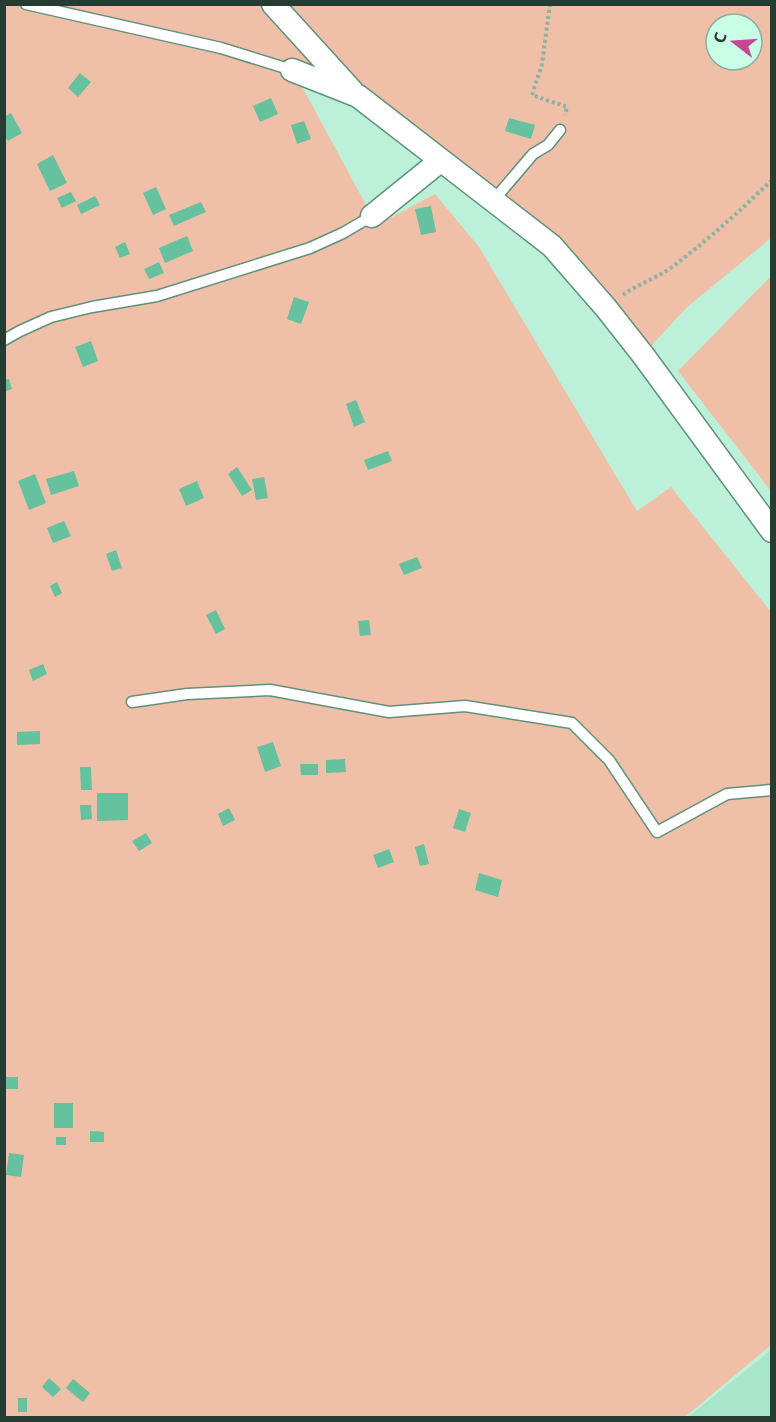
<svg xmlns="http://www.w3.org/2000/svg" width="776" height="1422" viewBox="0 0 776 1422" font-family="'Noto Sans',sans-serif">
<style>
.built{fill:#a8e6cc}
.green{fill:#f0bfa7;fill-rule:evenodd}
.building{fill:#66c19e}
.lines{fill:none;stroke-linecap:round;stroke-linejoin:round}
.service-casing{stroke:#5f917d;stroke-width:13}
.minor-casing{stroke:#5f917d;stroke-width:25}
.path{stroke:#8ab4a1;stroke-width:4;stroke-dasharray:3 3;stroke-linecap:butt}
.service{stroke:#fff;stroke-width:10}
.minor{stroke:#fff;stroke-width:22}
</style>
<rect width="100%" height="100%" fill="#bcf0d9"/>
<path class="built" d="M771 1350V1417H688Z"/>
<path class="green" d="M5 5H771V238L686 308 643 355 552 246 358 96 293 70 372 216 381 223 435 194 479 247 637 511 671 487 771 612V1345L685 1417 5 1418ZM716 24H752V60H716Z
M771 276V491L678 371Z"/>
<path class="building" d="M80 73 91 82 78 97 68 88Z
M271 98 278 114 260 122 253 106Z
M11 113 22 133 8 141 4 135V117Z
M509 118 535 125 531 139 505 131Z
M304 121 311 139 297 144 291 125Z
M53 155 67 183 50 191 37 164Z
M156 187 166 209 153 215 143 193Z
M71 192 76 201 62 208 57 198Z
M95 196 100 205 81 214 77 205Z
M201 202 206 212 174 226 169 215Z
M431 206 436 232 421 235 415 209Z
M187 236 193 251 165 263 159 248Z
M125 242 130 254 120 258 115 247Z
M159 262 164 273 149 279 144 269Z
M294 297 309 302 301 324 287 319Z
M91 341 98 361 83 367 75 347Z
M9 379 12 389 4 392V380Z
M356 400 365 422 354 427 346 404Z
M388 451 392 461 368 470 364 460Z
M237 467 252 490 242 496 228 474Z
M74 471 79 486 51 495 46 479Z
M35 474 46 503 29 510 18 481Z
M264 477 268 498 256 500 252 479Z
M197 481 204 498 186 506 179 489Z
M64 521 71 536 53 543 47 528Z
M116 550 122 568 112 571 106 554Z
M417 557 422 568 404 575 399 564Z
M57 582 62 593 55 597 50 586Z
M216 610 225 629 216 634 206 615Z
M369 620 371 635 360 636 358 621Z
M43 664 47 674 33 681 29 670Z
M40 731V744L17 745V732Z
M273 742 281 766 265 772 257 747Z
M345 759 346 772 326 773V760Z
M300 764H318V775H301Z
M80 767H91L92 790H81Z
M97 793H128V820L97 821Z
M80 805H91L92 819 81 820Z
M229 808 235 820 223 826 218 814Z
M459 809 471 813 465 832 453 828Z
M146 833 152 843 139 851 132 841Z
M424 844 429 864 420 866 415 847Z
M389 849 394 862 378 868 373 855Z
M479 873 502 880 498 897 475 890Z
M4 1077H18V1089H4Z
M54 1103H73V1128H54Z
M90 1131 104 1132V1142H90Z
M56 1137H66V1145H56Z
M9 1153 24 1155 21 1177 6 1175Z
M49 1378 61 1389 53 1397 42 1387Z
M73 1379 90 1393 83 1402 66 1388Z
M18 1398H27V1412H18Z"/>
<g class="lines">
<g class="service-casing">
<path id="service" d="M26 4 221 48 292 70
M493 201 533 154 548 145 560 130
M4 340 20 331 51 317 92 307 157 296 310 248 343 233 372 216
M132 702 187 694 270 690 389 712 465 706 572 723 609 760 657 832 727 794 772 790"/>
</g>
<g class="minor-casing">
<path id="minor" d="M273 4 352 91
M292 70 358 96 552 246 606 308 643 355 772 531
M372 216 440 161"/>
</g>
<path class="path" d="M550 4 542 64 532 95 567 107 565 115
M623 295C638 284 657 278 672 267 707 241 740 211 772 180"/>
<use href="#service" class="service"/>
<use href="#minor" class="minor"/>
</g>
<rect width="776" height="1422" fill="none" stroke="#263b32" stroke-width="12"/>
<g transform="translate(734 42) rotate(287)"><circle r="28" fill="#c9fee7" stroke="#88b09f" stroke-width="1.5"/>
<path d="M0-4.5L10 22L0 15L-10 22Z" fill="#c64794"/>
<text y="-9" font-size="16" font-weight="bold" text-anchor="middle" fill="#263b32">С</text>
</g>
</svg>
